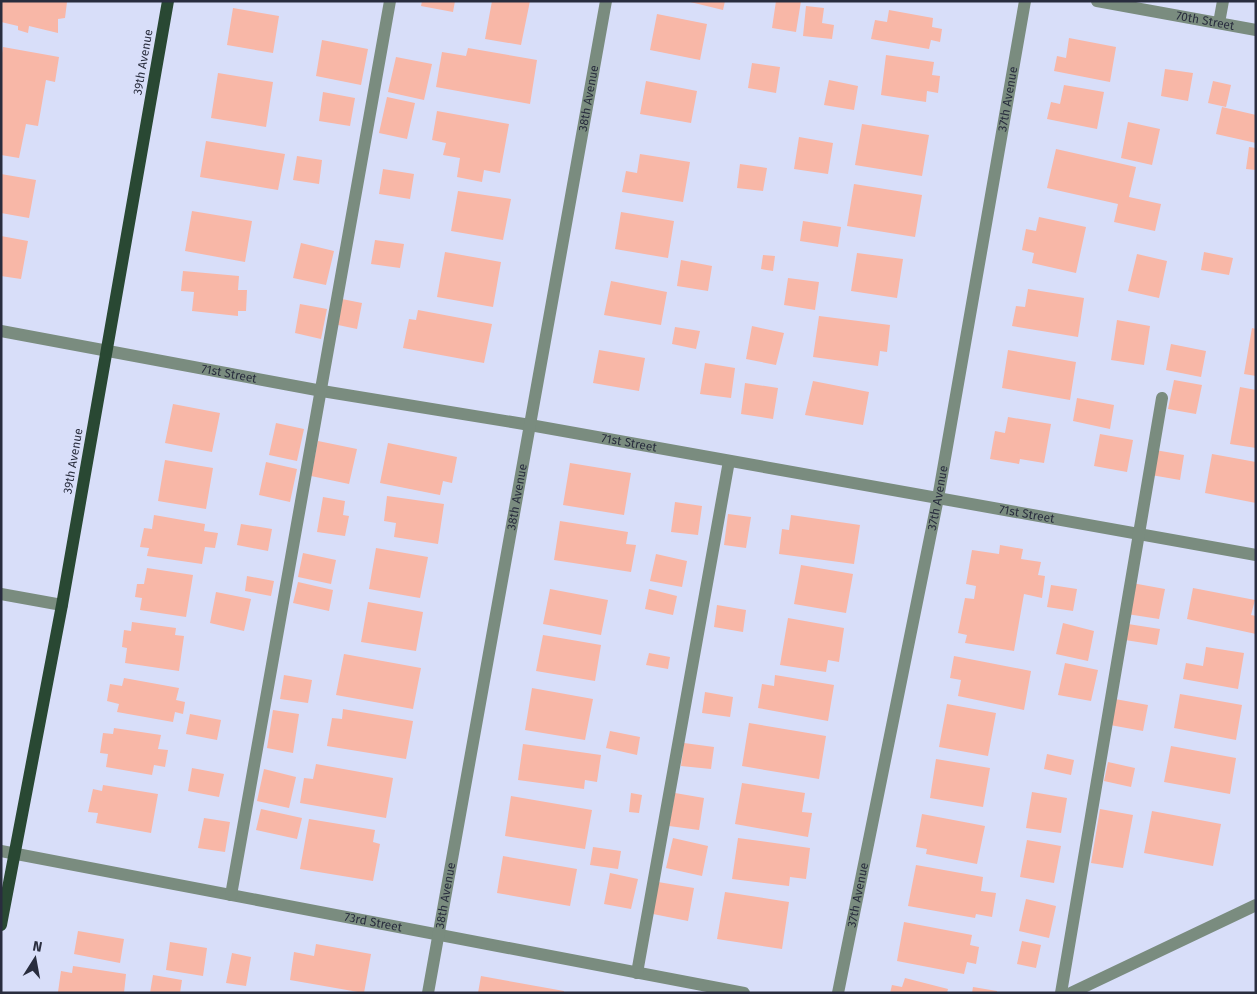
<svg xmlns="http://www.w3.org/2000/svg" width="1257" height="994" viewBox="0 0 1257 994" font-family="'Fira Sans',sans-serif">
<style>
.building{fill:#f8b7a7}
.lines{fill:none;stroke-linecap:round;stroke-linejoin:round}
.minor{stroke:#7a8c7f;stroke-width:12}
.major{stroke:#294833;stroke-width:12}
.labels{text-anchor:middle;stroke-width:4.5;stroke-linejoin:round;paint-order:stroke}
.street-label{font-size:12px;fill:#292d3e;stroke:#d8def9}
</style>
<rect width="100%" height="100%" fill="#d8def9"/>
<path class="building" d="M2 1H65L67 2 65 18 58 19V33L29 26 28 33 18 30V26L1 22Z
M422 1H455L453 12 421 6Z
M492 1H530L521 45 485 39Z
M686 1H725L723 10Z
M776 1H801L796 32 772 28Z
M806 6 824 8 822 23 834 25 832 39 803 36Z
M233 8 279 16 273 53 227 45Z
M889 10 933 18 932 27 942 29 940 42 931 40 929 49 871 39 875 20 887 22Z
M657 14 707 24 700 60 650 50Z
M1069 38 1116 47 1110 82 1054 71 1057 56 1066 58Z
M322 40 368 49 361 85 316 76Z
M3 47 59 57 55 82 46 80 38 126 26 124 19 158 1 155V59Z
M468 48 537 60 530 104 436 87 442 52 466 56Z
M886 55 934 62 932 75 940 76 938 93 927 91 926 102 881 95Z
M396 57 432 64 424 100 388 92Z
M752 63 780 67 776 93 748 88Z
M1165 69 1193 73 1188 101 1161 96Z
M218 73 273 82 266 127 211 118Z
M829 80 858 86 854 110 824 105Z
M646 81 697 91 691 123 640 114Z
M1213 81 1231 85 1226 107 1208 103Z
M1064 85 1104 92 1097 129 1047 119 1051 102 1060 104Z
M323 92 355 98 350 126 319 121Z
M387 97 415 103 407 139 379 133Z
M1222 107 1256 115V143L1216 134Z
M437 111 509 124 500 173 484 170 482 182 457 177 460 158 443 155 446 143 432 140Z
M1128 122 1160 129 1152 165 1121 158Z
M862 124 929 135 922 176 855 165Z
M799 137 833 143 828 174 794 169Z
M206 141 285 154 278 190 200 177Z
M1249 147 1256 148V170L1246 169Z
M1056 149 1136 167 1129 197 1161 204 1155 231 1114 222 1118 204 1047 188Z
M640 154 690 162 683 202 622 192 626 171 637 173Z
M297 156 322 160 319 184 293 180Z
M740 164 767 168 763 191 737 188Z
M383 169 414 174 410 199 379 194Z
M1 174 36 180 29 218 1 213Z
M854 184 922 195 915 237 847 226Z
M458 191 511 199 503 240 451 231Z
M192 211 252 221 245 262 185 251Z
M621 212 674 221 668 258 615 249Z
M1039 217 1086 227 1076 273 1032 263 1034 253 1022 250 1026 229 1036 231Z
M803 221 841 227 838 247 800 241Z
M1 236 28 241 21 279 1 276Z
M375 240 404 244 400 268 371 264Z
M301 243 334 251 326 285 293 278Z
M445 252 501 262 493 307 437 297Z
M1204 252 1233 258 1229 275 1201 270Z
M857 253 903 259 897 298 851 291Z
M1137 254 1167 261 1159 298 1128 291Z
M763 255 775 256 773 271 761 269Z
M681 260 712 266 708 291 677 286Z
M183 271 239 276 238 290H247L246 311H238V316L192 311 194 292 181 291Z
M788 278 819 282 815 310 784 305Z
M611 281 667 292 661 325 604 315Z
M1028 289 1084 298 1078 337 1012 326 1016 306 1025 307Z
M342 299 362 303 357 329 338 325Z
M300 304 327 309 321 339 295 333Z
M418 310 492 324 484 363 403 348 409 319 416 320Z
M819 316 890 325 887 352 880 351 878 366 813 357Z
M1117 320 1150 326 1144 365 1111 360Z
M752 326 784 333 776 365 746 359Z
M675 327 700 331 696 349 672 344Z
M1252 328 1256 329V376L1244 374Z
M1171 344 1206 351 1201 377 1166 370Z
M599 350 645 358 639 391 593 383Z
M1008 350 1076 362 1070 400 1002 388Z
M705 363 735 368 731 398 700 394Z
M1174 380 1202 385 1196 414 1168 409Z
M813 381 869 392 863 425 805 415Z
M745 383 778 388 773 419 741 414Z
M1240 387 1256 390V448L1230 444Z
M1077 398 1114 405 1110 429 1073 421Z
M173 404 220 413 212 452 165 443Z
M1008 417 1051 424 1044 463 1020 459 1019 464 990 459 995 431 1005 433Z
M276 423 304 429 297 461 269 455Z
M1100 434 1133 440 1127 472 1094 466Z
M318 441 357 449 349 484 311 476Z
M388 443 457 457 452 483 443 481 440 495 380 483Z
M1155 450 1184 455 1180 480 1151 475Z
M1212 454 1256 462V503L1205 493Z
M165 460 213 468 206 509 158 501Z
M266 462 297 469 290 502 259 495Z
M570 463 631 473 624 515 563 505Z
M387 496 444 504 438 544 394 537 396 523 384 521Z
M323 497 345 501 343 515 349 516 345 536 317 532Z
M675 502 702 506 698 535 671 532Z
M728 514 751 517 746 548 724 545Z
M154 515 205 524 204 531 218 533 215 548 205 547 202 564 147 556 149 548 140 547 144 528 152 529Z
M791 515 860 525 854 564 779 554 782 529 789 530Z
M560 521 628 532 626 544 636 545 631 572 554 560Z
M241 524 272 529 268 551 237 545Z
M1000 545 1023 549 1021 559 1041 562 1038 575 1045 576 1042 598 1024 594 1014 651 965 643 967 635 958 633 965 598 974 599 976 586 966 584 972 550 999 554Z
M376 548 428 557 420 598 369 589Z
M303 553 336 560 331 584 298 577Z
M656 554 687 561 682 587 650 581Z
M801 565 853 574 846 613 794 604Z
M147 568 193 575 186 617 140 610 142 598 135 597 137 584H144Z
M247 576 274 581 271 596 245 591Z
M298 582 333 590 329 611 293 603Z
M1132 583 1165 589 1159 619 1127 614Z
M1051 585 1077 589 1073 611 1047 607Z
M1193 588 1255 600 1251 615 1256 616V634L1187 619Z
M550 589 608 600 601 635 543 624Z
M649 589 677 596 673 615 645 609Z
M216 592 251 599 244 631 210 623Z
M368 602 423 612 416 651 361 642Z
M717 605 746 610 743 632 714 627Z
M788 618 844 628 839 662 828 660 826 672 780 665Z
M132 622 176 628 175 635 184 636 179 671 125 663 127 648 122 647 124 630 131 631Z
M1063 623 1094 631 1088 661 1056 654Z
M1128 624 1160 629 1157 645 1125 640Z
M543 635 601 645 595 681 536 671Z
M1206 647 1244 653 1238 689 1183 679 1186 663 1203 666Z
M649 653 670 657 668 669 646 665Z
M344 654 421 668 413 709 336 695Z
M954 656 1031 671 1024 710 958 696 961 680 950 678Z
M1065 663 1098 670 1091 701 1058 695Z
M284 675 312 680 308 703 280 699Z
M775 675 834 685 828 721 758 708 762 684 774 686Z
M124 678 179 688 176 700 185 702 183 714 175 712 173 722 117 712 119 704 107 701 110 684 122 686Z
M532 688 593 699 585 740 525 730Z
M705 692 733 697 730 717 702 713Z
M1180 694 1242 705 1236 740 1174 728Z
M1115 699 1148 705 1143 731 1110 725Z
M947 704 996 713 988 756 939 747Z
M343 709 413 721 406 759 327 746 332 718 342 719Z
M273 710 299 714 293 753 267 748Z
M190 714 221 720 217 740 186 734Z
M749 723 826 736 819 779 742 766Z
M114 728 161 735 158 749 168 750 165 767 154 765 152 775 106 767 108 754 100 753 103 733 113 734Z
M610 731 640 737 637 755 606 748Z
M684 743 714 747 711 769 681 766Z
M523 744 601 755 597 782 585 780 584 789 518 780Z
M1171 746 1236 758 1230 794 1164 782Z
M1047 754 1074 760 1071 775 1044 769Z
M936 759 990 768 983 807 930 798Z
M1108 762 1135 768 1131 787 1104 781Z
M316 764 393 778 386 818 300 803 304 778 313 779Z
M192 768 224 774 219 797 188 791Z
M264 769 296 777 289 808 257 801Z
M742 783 805 793 802 812 812 813 808 837 735 824Z
M103 785 158 794 151 833 96 823 98 813 88 812 93 789 102 791Z
M1032 792 1067 798 1061 833 1026 828Z
M631 793 642 795 639 813 629 812Z
M675 793 704 798 699 830 669 826Z
M511 796 592 810 585 849 505 836Z
M261 809 302 818 297 839 256 830Z
M1100 809 1133 815 1123 868 1091 863Z
M1152 811 1221 824 1213 866 1144 853Z
M922 814 985 826 977 864 926 854 927 849 916 847Z
M204 818 230 822 225 852 198 848Z
M309 819 375 830 373 842 380 844 373 881 300 869Z
M673 838 708 846 702 876 666 868Z
M738 838 810 848 806 879 790 877 789 886 732 879Z
M1027 840 1061 846 1054 883 1020 877Z
M593 847 621 851 618 869 590 865Z
M503 856 577 869 570 906 497 893Z
M916 865 983 877 981 891 996 893 992 917 976 914 975 918 908 906Z
M610 873 638 879 631 909 604 904Z
M658 882 694 888 688 921 653 914Z
M725 892 789 902 782 949 717 939Z
M1026 899 1056 906 1049 938 1019 931Z
M904 922 972 935 970 945 979 947 976 964 967 962 964 974 897 961Z
M78 931 124 939 120 963 74 954Z
M1022 941 1041 945 1036 968 1017 964Z
M170 942 207 948 203 976 166 970Z
M316 944 371 954 364 993 290 980 294 952 314 956Z
M232 953 251 957 246 986 226 983Z
M73 966 126 974 124 993 58 992 61 971 72 973Z
M153 975 182 980 180 993H150Z
M481 976 564 991V993H478Z
M905 978 948 989 947 993H890L892 985 902 987Z
M973 987 997 991V993H972Z"/>
<g class="lines">
<g class="minor">
<path id="s1" d="M1097 1 1256 30"/>
<path d="M1219 23 1223 1"/>
<path id="s2" d="M1 331 322 391 530 425 1256 555"/>
<path d="M1 594 62 605"/>
<path id="s3" d="M1 851 744 993"/>
<path d="M231 895 390 1"/>
<path d="M637 973 729 461"/>
<path id="s4" d="M428 993 606 1"/>
<path id="s5" d="M838 993 938 498 1025 1"/>
<path d="M1061 993 1162 398"/>
<path d="M1071 993 1256 905"/>
</g>
<path class="major" d="M1 925 62 605 168 1"/>
</g>
<g class="labels">
<g class="street-label">
<text dy="4" stroke="none"><textPath href="#s1" startOffset="110">70th Street</textPath></text>
<text transform="translate(143 62) rotate(-80)" y="4">39th Avenue</text>
<text dy="4" stroke="none"><textPath href="#s4" startOffset="909">38th Avenue</textPath></text>
<text dy="4" stroke="none"><textPath href="#s5" startOffset="910">37th Avenue</textPath></text>
<text dy="4" stroke="none"><textPath href="#s2" startOffset="232">71st Street</textPath></text>
<text dy="4" stroke="none"><textPath href="#s2" startOffset="638">71st Street</textPath></text>
<text transform="translate(73 461) rotate(-80)" y="4">39th Avenue</text>
<text dy="4" stroke="none"><textPath href="#s4" startOffset="504">38th Avenue</textPath></text>
<text dy="4" stroke="none"><textPath href="#s5" startOffset="505">37th Avenue</textPath></text>
<text dy="4" stroke="none"><textPath href="#s2" startOffset="1042">71st Street</textPath></text>
<text dy="4" stroke="none"><textPath href="#s4" startOffset="99">38th Avenue</textPath></text>
<text dy="4" stroke="none"><textPath href="#s5" startOffset="100">37th Avenue</textPath></text>
<text dy="4" stroke="none"><textPath href="#s3" startOffset="379">73rd Street</textPath></text>
</g>
</g>
<rect width="1257" height="994" fill="none" stroke="#292d3e" stroke-width="5"/>
<g transform="translate(35 959) rotate(11)" stroke="#d8def9" stroke-width="4" paint-order="stroke">
<path d="M0-4L9 19L0 12L-9 19Z" fill="#292d3e"/>
<text y="-8" font-size="14" font-weight="bold" text-anchor="middle" fill="#292d3e">N</text>
</g>
</svg>
